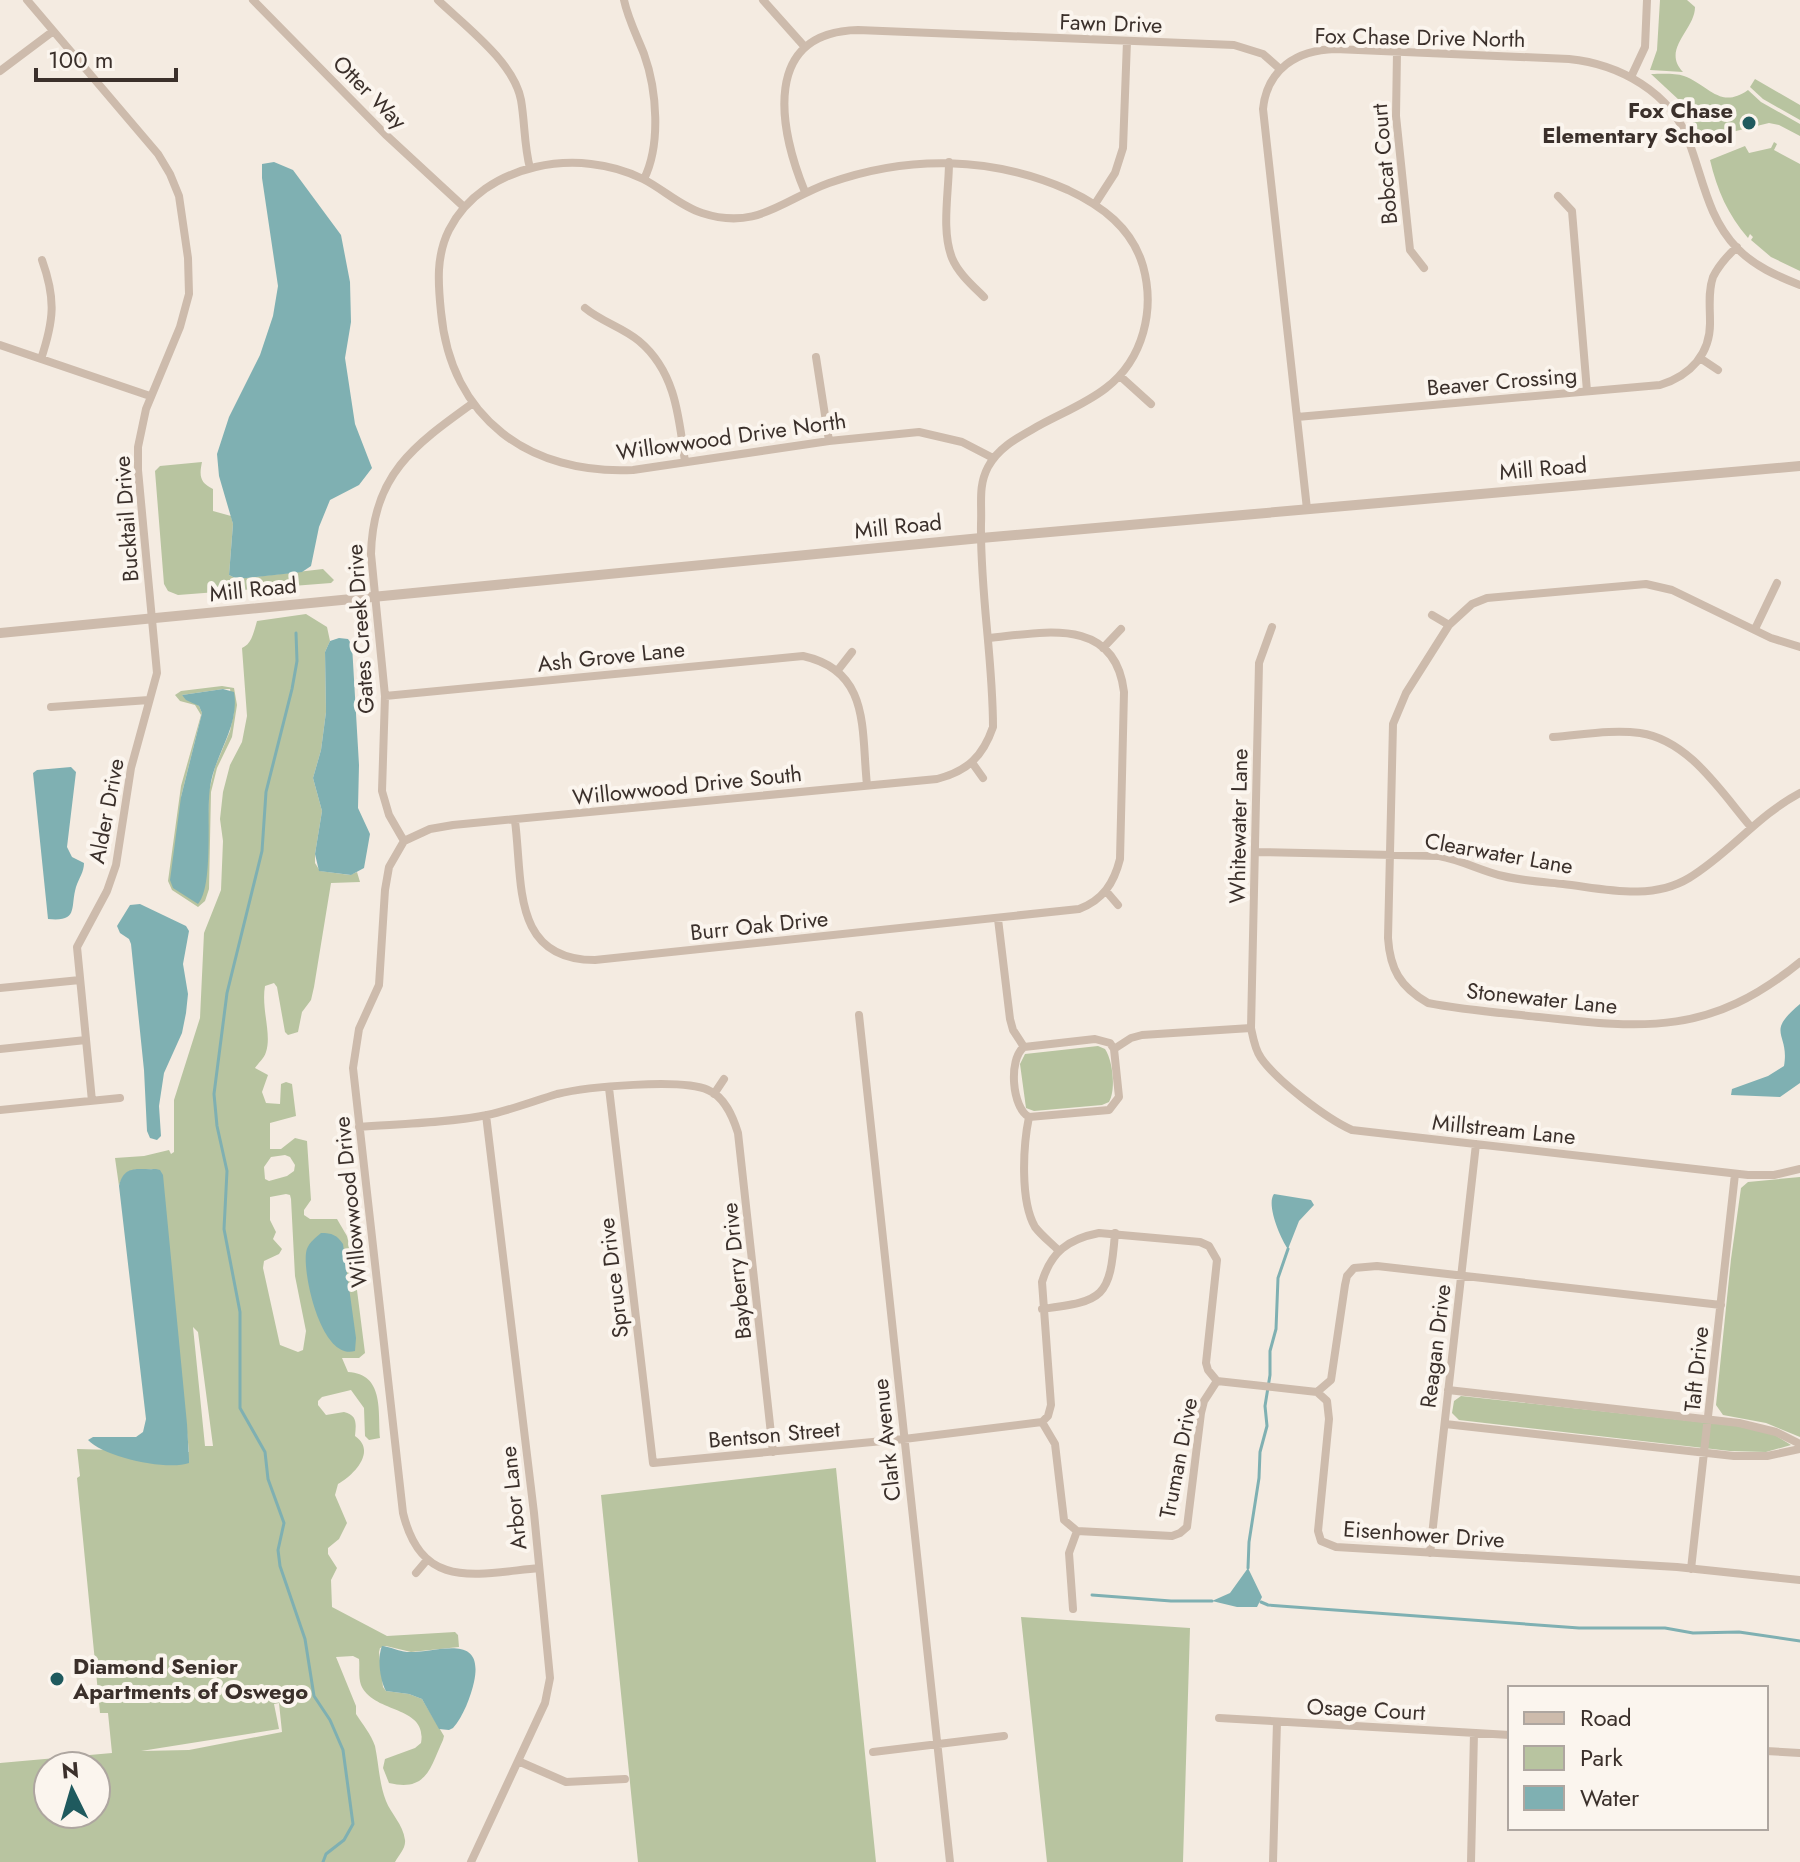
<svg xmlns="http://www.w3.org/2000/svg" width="1800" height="1862" viewBox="0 0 1800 1862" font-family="Jost,sans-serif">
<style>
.green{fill:#b8c4a0;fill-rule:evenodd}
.water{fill:#7fb0b2}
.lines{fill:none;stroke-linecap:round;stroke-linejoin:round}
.stream{stroke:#7fb0b2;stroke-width:3}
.minor{stroke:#cdbbac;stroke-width:8}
.tertiary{stroke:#cdbbac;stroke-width:10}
.poi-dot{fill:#1f5a5e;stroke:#fbf5ee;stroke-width:3}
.labels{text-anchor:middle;stroke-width:8;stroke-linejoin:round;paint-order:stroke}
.street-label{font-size:22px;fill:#3b302b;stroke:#fbf5ee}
.poi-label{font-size:22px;font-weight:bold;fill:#3b302b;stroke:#fbf5ee;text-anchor:end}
</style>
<rect width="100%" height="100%" fill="#f4ebe1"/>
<path class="green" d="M1660 0H1687L1695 7C1695 30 1661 49 1683 72L1650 70 1657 50Z
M1651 74C1661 74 1675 73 1684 76 1709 85 1720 110 1748 90L1761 102 1800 124V136L1779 125 1769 123 1703 139 1679 100Z
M1755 79 1800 105V120L1763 99 1750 87Z
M1774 142 1777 144 1774 150 1800 164V271L1771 257 1751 240 1753 237 1750 234 1748 238C1728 215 1717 190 1710 160L1745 146 1749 153 1771 148Z
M202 462C199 476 200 483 213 489V511L231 516 233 524 229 575 237 579 323 569 334 580 331 583 178 595 168 591 164 584 155 471 160 466Z
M306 614 327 627 330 641 325 652 326 712 321 750 313 778 322 811 315 854V863L320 871 350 875 357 872 360 882 331 883 314 987 311 1000 302 1012 298 1032 288 1035 285 1032 277 987 274 983 265 986C261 1009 272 1034 266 1052 264 1059 258 1063 255 1068L268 1075 262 1092 266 1103 280 1104 281 1084 286 1082 292 1084 296 1116 270 1123V1149H281L295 1138 307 1141 311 1200 304 1210V1215L310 1219H337L351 1243 365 1353 359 1358H342L348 1372C384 1374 378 1410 380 1438L369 1440 365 1436 364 1408 351 1390 322 1397 318 1401V1405L326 1415 344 1412C358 1415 356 1425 355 1436 377 1451 354 1475 338 1484L335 1495 347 1523 339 1539 328 1548V1554L337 1568 331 1580 332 1607 387 1636 455 1632 458 1635 459 1647 411 1652 386 1646 380 1648 379 1652 383 1687 386 1691 409 1694 422 1699 444 1736 443 1740C430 1768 427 1792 389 1783L383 1768 385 1759 415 1748 421 1743C428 1705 373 1714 361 1685 358 1676 360 1667 359 1659L353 1656 336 1657 356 1706V1714C363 1725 371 1734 375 1746 379 1765 379 1783 386 1801 391 1814 403 1824 405 1840 406 1848 399 1855 395 1862H0V1763L112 1753 108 1713H100L77 1478 80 1476 77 1449 189 1452 170 1265 156 1169C137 1170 125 1165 119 1186L115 1158 144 1156 169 1150 171 1154 174 1152V1100L200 1018 204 933 221 890 223 841 220 819 223 792 230 765 242 742 247 716 242 648C252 644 254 631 257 621ZM285 1155 290 1157 295 1165 294 1171 287 1176 269 1181 265 1179 264 1167 271 1157ZM286 1194 290 1195 291 1199 295 1276 306 1331 303 1350 298 1352 280 1345 263 1268 264 1261 279 1254 282 1249 273 1239 276 1232 270 1220V1197ZM193 1327 198 1332 213 1446H205ZM279 1703 282 1732 189 1750 141 1751 279 1729 274 1704ZM48 1766H96V1814H48Z
M222 686 234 688 237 705 232 737 217 768 211 792 209 889 205 901 198 907 172 890 168 881 181 786 201 715 195 705 180 701 175 695 181 691ZM223 689H230L234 712 230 731 215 767 209 791 206 864 181 797 202 713 199 706 182 695Z
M1098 1046 1105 1049C1113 1061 1116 1090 1109 1102L1102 1105 1034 1111 1026 1108 1020 1064 1025 1054Z
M1800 1177V1437L1766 1423 1723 1415 1716 1405 1731 1259 1741 1188 1748 1182Z
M1461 1396 1737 1426 1775 1435 1791 1445 1766 1452 1730 1451 1459 1420 1452 1413 1454 1401Z
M836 1468 876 1862H638L601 1495Z
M1021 1617 1190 1628 1183 1862H1047Z"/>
<path class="water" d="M274 162 293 170 341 235 350 282 351 322 345 358 355 424 372 468 359 485 330 500 319 527 311 566 302 572 237 579 229 575 233 524 219 476 217 454 229 417 260 355 273 316 278 286 262 178V164Z
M339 638 348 639 352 645 359 765 358 808 370 834 364 868 351 875 319 871 315 854 322 811 313 778 321 750 326 712 325 652 330 641Z
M223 689 234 692C240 727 214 755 210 788 206 815 214 886 198 904L173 888 170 880 181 797 202 713 199 706 186 700 182 695Z
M71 767 76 772 67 847 72 857 84 863C84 872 79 878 76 887 70 908 79 922 48 919L33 773 37 770Z
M140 904 186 926 189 931 183 964 188 994 186 1013 182 1033 164 1073 159 1106 161 1136 157 1140 150 1138 147 1131 144 1070 131 944 129 939 120 933 117 926 130 905Z
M1800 1004V1083L1780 1097 1731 1095 1732 1089 1768 1076 1784 1066C1790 1032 1764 1034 1800 1004Z
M156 1169 160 1170 163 1175 187 1424 189 1459V1463C167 1471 104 1457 88 1440L93 1437H136L143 1432 146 1419 119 1186C124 1164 138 1170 156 1169Z
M1274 1194 1311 1200 1314 1205 1299 1221 1288 1249C1280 1238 1266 1204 1274 1194Z
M321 1233C332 1233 337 1235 343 1244L356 1338 355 1351C322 1361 303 1277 306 1253 307 1244 315 1238 321 1233Z
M1248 1568 1262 1597 1257 1607H1237L1212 1601 1230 1593Z
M382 1646C391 1647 398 1651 407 1652 434 1654 485 1630 474 1682 471 1696 463 1717 453 1728L449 1730 439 1729 422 1699 409 1694 386 1691C380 1680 377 1658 382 1646Z"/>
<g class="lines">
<path class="stream" d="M296 633 297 661 292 689 266 792 262 851 227 993 214 1094 217 1126 227 1171 224 1229 240 1312V1408L265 1452 268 1479 284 1523 278 1550 280 1566 305 1639 314 1696 330 1720 343 1750 353 1824 344 1840 326 1854 323 1862
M1248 1568 1249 1542 1259 1478 1260 1452 1267 1426 1265 1406 1270 1375V1351L1276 1329 1278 1278 1288 1249
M1092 1595 1171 1601H1212
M1261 1602 1268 1605 1579 1628H1665L1693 1633 1739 1632 1800 1641"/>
<path class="minor" d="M27 0 158 154 170 174 179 196 188 258 189 294 180 327 146 409 138 447V470L157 673 131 768 116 865 107 891 77 947 92 1101
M253 0 385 134 464 207
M438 0C465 26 514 62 521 100 525 123 524 146 530 168
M624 0C628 19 637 36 644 54 657 90 661 145 644 179
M763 0 804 46
M1397 52 1396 116 1410 250 1424 268
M0 71 52 32
M1631 77 1645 47 1647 0
M949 162C949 192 941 230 952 258 958 273 973 286 984 297
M805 192C779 129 761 32 858 30L1234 45 1263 54 1280 69
M1558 196 1572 211 1587 391
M1095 204 1115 173 1123 148 1127 41
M585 308C602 322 622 327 639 341 676 372 679 418 685 462
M0 345 150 396
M816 357 829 441
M1700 358 1718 370
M41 359C54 320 56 299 42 260
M1120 376 1151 404
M1297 417 1660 385C1690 376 1711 354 1710 321 1710 307 1708 291 1713 277 1719 265 1727 256 1737 247
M1307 509 1263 109C1267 69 1297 50 1335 49L1569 59C1619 64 1671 92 1689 142 1703 179 1708 218 1737 248 1754 266 1777 276 1800 285
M1432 615 1449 625
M1272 627 1259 663 1251 1028C1253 1038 1255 1050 1261 1058 1277 1081 1327 1119 1352 1130L1748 1175H1774L1800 1169
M1755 629 1777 583
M1800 647 1771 638 1672 590 1646 584 1487 598 1472 604 1449 625 1406 693 1393 724 1388 938C1390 969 1400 987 1428 1003 1464 1010 1502 1013 1539 1017 1646 1029 1711 1035 1800 962
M1103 648 1121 629
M838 670 852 652
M385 696 803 656C871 671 861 730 867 785
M51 707 149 700
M1553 737C1581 735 1612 729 1640 733 1689 740 1721 792 1751 827
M973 764 983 778
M515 821C523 882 511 960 595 960L1079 909C1103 900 1114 883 1120 859L1124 692C1115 615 1042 633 988 638
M404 841 430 829 453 825 937 779C968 771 983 756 993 727 993 659 980 592 981 524 982 503 978 486 988 467 999 446 1021 436 1040 425 1062 413 1087 403 1106 388 1144 359 1155 309 1143 266 1132 228 1102 206 1068 190 991 156 908 155 829 183 782 200 757 231 702 213 680 206 663 189 643 179 580 147 484 162 449 230 436 256 438 283 441 312 451 419 530 475 633 470L829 441 919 432 962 442 993 458
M404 841 389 867 385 890 379 985 359 1029 353 1068 403 1513C422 1591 476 1574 539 1568
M404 841 389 815 382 791 385 696 371 554C373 475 413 446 473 403
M1256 852 1439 856C1462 860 1481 871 1503 876 1523 881 1543 882 1563 884 1605 889 1651 901 1689 878 1729 854 1758 815 1800 793
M1106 891 1118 905
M998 919 1010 1019 1013 1030 1024 1047C1008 1059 1012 1108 1029 1117 1023 1146 1020 1201 1035 1227 1041 1235 1051 1243 1058 1250
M0 988 80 980
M859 1015 950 1862
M1024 1047 1095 1039 1110 1043 1114 1049 1131 1038 1142 1035 1251 1028
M0 1049 86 1040
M609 1088 653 1463 904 1439 1042 1422
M714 1094 724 1079
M0 1110 120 1098
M1029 1117 1109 1110 1119 1097 1114 1049
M359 1127C400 1124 447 1123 487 1115 511 1110 534 1101 557 1094 586 1087 682 1078 708 1090 725 1097 733 1117 738 1133L773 1452
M1099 1233 1200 1242 1209 1246 1217 1260 1206 1363 1208 1370 1217 1381 1204 1401 1201 1413 1187 1527 1180 1533 1172 1536 1077 1531 1064 1520 1055 1444 1042 1422 1048 1416 1051 1405 1042 1282C1051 1252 1068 1239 1099 1233Z
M1721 1305 1377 1266 1354 1268 1347 1276 1345 1285 1331 1380 1317 1392 1327 1401 1329 1419 1318 1531 1321 1541 1336 1547 1677 1567 1800 1580
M1042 1309C1104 1301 1110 1298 1115 1233
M1217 1381 1317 1392
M1448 1390 1739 1423 1776 1432 1800 1444
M1445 1424 1734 1456H1767L1800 1449
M1430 1553 1476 1144
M1691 1569 1735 1174
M416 1573 427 1560
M1073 1609 1069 1553 1077 1531
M1219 1718 1510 1735
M1766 1751 1800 1753
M873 1752 1004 1736
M518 1761 566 1782 625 1779
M471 1862 545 1703 550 1678 534 1513 486 1115
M1273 1862 1277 1722
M1471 1862 1474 1733"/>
<path class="tertiary" d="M0 633 981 538 1800 466"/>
</g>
<g class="poi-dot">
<circle cx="1749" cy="123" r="8"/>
<circle cx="57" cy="1679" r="8"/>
</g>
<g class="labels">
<g class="street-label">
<text transform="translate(1111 23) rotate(2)" y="8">Fawn Drive</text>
<text transform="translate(1420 37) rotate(1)" y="8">Fox Chase Drive North</text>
<text transform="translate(370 92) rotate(45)" y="8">Otter Way</text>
<text transform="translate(1384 164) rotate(-95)" y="8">Bobcat Court</text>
<text transform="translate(1502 381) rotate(-5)" y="8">Beaver Crossing</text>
<text transform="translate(731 436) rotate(-8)" y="8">Willowwood Drive North</text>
<text transform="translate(1543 468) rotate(-5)" y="8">Mill Road</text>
<text transform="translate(126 519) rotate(-94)" y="8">Bucktail Drive</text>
<text transform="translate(898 526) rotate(-6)" y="8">Mill Road</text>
<text transform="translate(253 589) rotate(-6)" y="8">Mill Road</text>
<text transform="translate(360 629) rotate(-94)" y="8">Gates Creek Drive</text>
<text transform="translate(611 656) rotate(-6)" y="8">Ash Grove Lane</text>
<text transform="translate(687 785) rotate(-6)" y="8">Willowwood Drive South</text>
<text transform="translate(106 811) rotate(-79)" y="8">Alder Drive</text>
<text transform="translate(1238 826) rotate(-89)" y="8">Whitewater Lane</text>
<text transform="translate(1499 853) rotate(10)" y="8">Clearwater Lane</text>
<text transform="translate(759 925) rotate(-6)" y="8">Burr Oak Drive</text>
<text transform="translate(1542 998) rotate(6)" y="8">Stonewater Lane</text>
<text transform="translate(1504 1129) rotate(6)" y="8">Millstream Lane</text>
<text transform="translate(350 1202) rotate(-96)" y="8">Willowwood Drive</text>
<text transform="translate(736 1271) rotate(-96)" y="8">Bayberry Drive</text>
<text transform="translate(613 1278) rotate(-97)" y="8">Spruce Drive</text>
<text transform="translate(1435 1346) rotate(-83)" y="8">Reagan Drive</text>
<text transform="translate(1696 1369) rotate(-84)" y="8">Taft Drive</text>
<text transform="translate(774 1434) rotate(-5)" y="8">Bentson Street</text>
<text transform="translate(886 1440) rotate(-96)" y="8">Clark Avenue</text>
<text transform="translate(1178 1458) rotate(-79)" y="8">Truman Drive</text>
<text transform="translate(513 1498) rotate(-96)" y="8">Arbor Lane</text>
<text transform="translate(1424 1534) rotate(4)" y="8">Eisenhower Drive</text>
<text transform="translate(1366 1709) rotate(3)" y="8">Osage Court</text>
</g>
<g class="poi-label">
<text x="1733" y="118">Fox Chase<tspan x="1733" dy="25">Elementary School</tspan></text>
<text x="73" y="1674" text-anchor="start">Diamond Senior<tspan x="73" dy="25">Apartments of Oswego</tspan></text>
</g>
</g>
<rect x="1508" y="1686" width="260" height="144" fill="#fbf5ee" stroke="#aea6a0" stroke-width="2"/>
<rect x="1524" y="1712" width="40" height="12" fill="#cdbbac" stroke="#aea6a0" stroke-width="2"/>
<text x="1580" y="1726" font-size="24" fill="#3b302b">Road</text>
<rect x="1524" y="1746" width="40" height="24" fill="#b8c4a0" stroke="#aea6a0" stroke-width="2"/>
<text x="1580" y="1766" font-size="24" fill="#3b302b">Park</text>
<rect x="1524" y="1786" width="40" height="24" fill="#7fb0b2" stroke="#aea6a0" stroke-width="2"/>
<text x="1580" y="1806" font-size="24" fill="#3b302b">Water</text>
<g transform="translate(72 1790) rotate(355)"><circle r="38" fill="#fbf5ee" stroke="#aea6a0" stroke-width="2"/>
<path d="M0-6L14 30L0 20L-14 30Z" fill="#1f5a5e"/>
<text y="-12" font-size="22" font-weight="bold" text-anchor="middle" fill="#3b302b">N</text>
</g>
<path d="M36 68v12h140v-12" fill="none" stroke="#3b302b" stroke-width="4"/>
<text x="48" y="68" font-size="24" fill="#3b302b" stroke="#fbf5ee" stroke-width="6" paint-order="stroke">100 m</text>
</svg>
